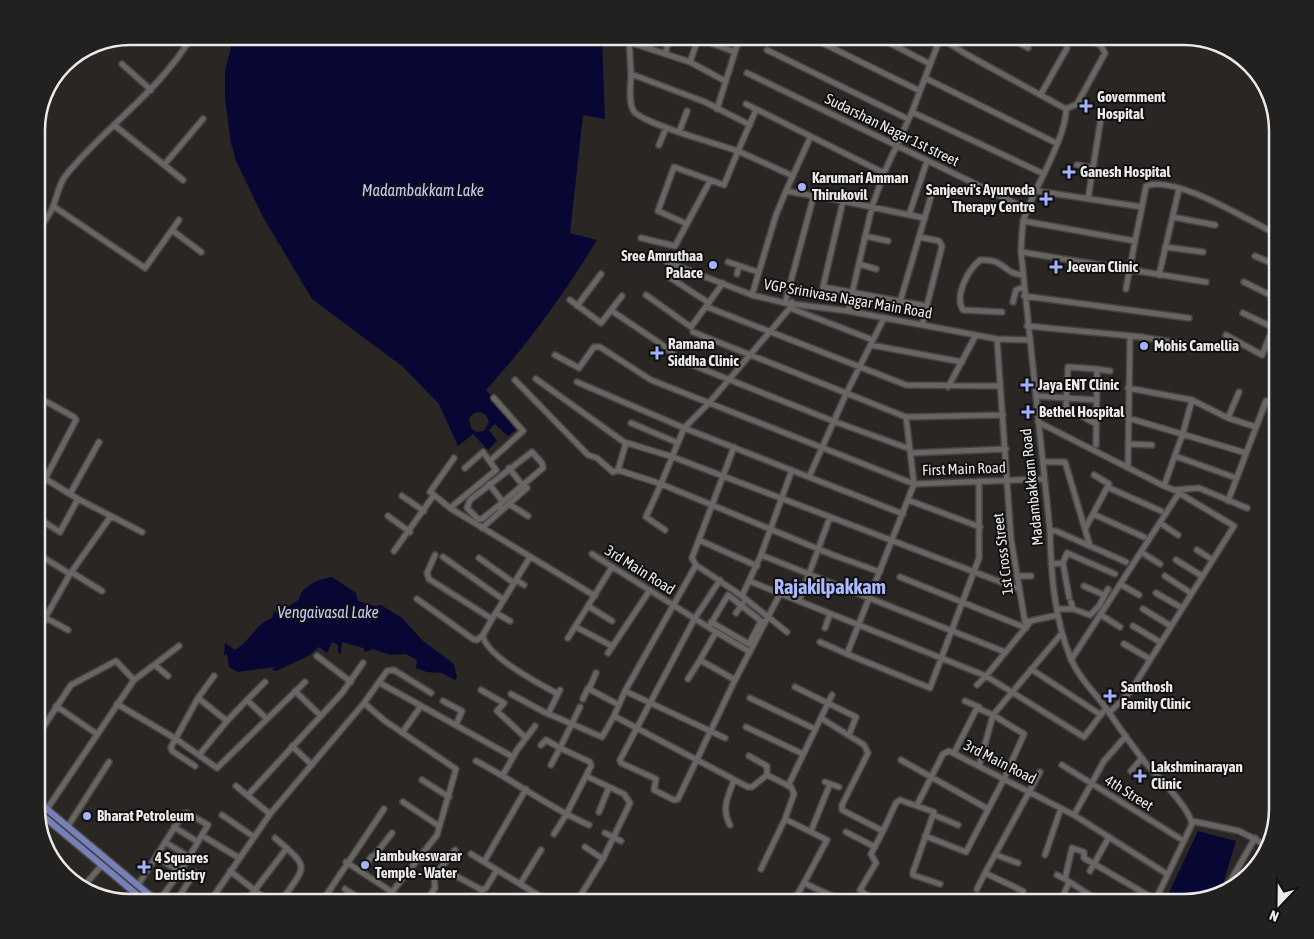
<svg xmlns="http://www.w3.org/2000/svg" width="1314" height="939" viewBox="0 0 1314 939" font-family="'Asap Condensed',sans-serif">
<style>
.water{fill:#080633;fill-rule:evenodd}
.lines{fill:none;stroke-linecap:round;stroke-linejoin:round}
.minor-casing{stroke:#464443;stroke-width:8}
.major-casing{stroke:#464443;stroke-width:9}
.minor{stroke:#686563;stroke-width:5}
.major{stroke:#7880b9;stroke-width:6}
.poi-dot{fill:#a3b2fd;stroke:#100f0f;stroke-width:2}
.labels{text-anchor:middle;stroke-width:4;stroke-linejoin:round;paint-order:stroke}
.poi-label{font-size:15px;font-weight:bold;fill:#eceae9;stroke:#100f0f;text-anchor:start}
.street-label{font-size:15px;fill:#eceae9;stroke:#100f0f}
.water-label{font-size:16px;font-style:italic;fill:#c2ccfd;stroke:#100f0f}
.district-label{font-size:20px;font-weight:bold;fill:#abb9ff;stroke:#100f0f}
.rim{fill:none;stroke:#eceae9;stroke-width:2.5}
</style>
<rect width="100%" height="100%" fill="#292624"/>
<path class="water" d="M234 36H602L605 119 583 115 570 233 597 240C564 294 528 344 486 390L520 427 508 436 495 424 489 430 497 441 488 450 473 434 458 446 439 404 402 366 312 299 263 217 236 161 231 143 225 98V70ZM481 412 486 415 489 422 484 431 477 432 471 428 469 418 474 413Z
M332 577 356 593 358 601 375 606 381 605 402 618 423 641 454 664 457 678 455 680 442 673 427 672 416 668 417 660 406 654 390 655 373 649 365 652 363 648 342 642 341 654 338 653V645L332 642 327 653 319 647 308 656 276 671 272 670 275 667 238 672 229 667 227 654 224 655 225 643 235 650C250 641 256 624 272 618L274 611 279 615C283 607 292 606 298 600 299 599 301 595 301 593 308 584 321 578 332 577Z
M1198 831 1236 841 1220 894 1184 903H1164Z"/>
<g class="lines">
<g class="minor-casing">
<path id="minor" d="M629 36 631 74 705 102 750 125
M808 36 920 91
M876 36 930 64
M946 36 950 44 966 54 1066 109C1067 134 1037 185 1027 210 1021 223 1022 238 1021 252L1050 531C1051 574 1054 618 1071 659 1079 678 1094 692 1106 708 1118 726 1131 744 1144 761 1156 775 1190 808 1192 824L1154 903
M1008 36 1028 48
M1064 36 1070 39 1074 36
M629 42 690 62 725 81
M713 44 735 52
M767 50 908 119
M665 54 670 36
M690 62 699 36
M122 64 151 90
M747 73 1027 209
M631 74C631 85 628 99 633 110 639 123 721 145 738 151L724 185 674 167 658 211 687 224
M925 78 1056 143
M1041 94 1067 48
M746 104 884 173
M717 109 740 36
M1066 109 1077 104 1105 53 1101 46 1087 36
M756 110 738 151 793 176
M912 112 1044 174
M114 125 183 180
M679 132 687 111
M810 138 786 191 843 201 924 218
M659 145 666 128
M164 165 203 119
M1077 165 1093 168
M1037 191 1142 207 1146 186C1175 174 1251 222 1278 235
M1088 199 1101 118
M843 201 823 287 926 306
M53 206 145 268 179 220
M909 215 927 161
M1173 217 1215 225
M1023 221 1135 241 1142 207
M173 231 201 252
M36 232C43 224 49 216 53 207 57 196 59 184 66 175 106 126 160 91 192 36
M865 236 888 241
M919 237 939 241 942 246 922 325
M641 238 675 246 710 181
M1165 247 1203 252
M1021 252 1206 282
M1255 256 1278 266
M667 262 752 295 785 303 848 311 997 339 1029 340
M728 262 758 272
M859 264 876 269
M737 274 739 266
M1159 275 1179 189
M669 277 709 303
M36 279 39 275
M1244 282 1278 299
M1126 289 1135 241
M646 295 691 327 723 283
M752 295 776 215 786 191
M1024 296 1189 318
M570 300 601 323 622 296
M900 302 932 193
M1013 302 1016 290 1024 287
M785 303 814 195
M577 306 601 274
M707 307 906 385 1000 386
M790 308 873 340 884 318
M612 311 664 346 680 360 833 421 910 449
M848 311 872 207 884 173 912 112 941 36
M1002 312 963 310C954 296 968 270 980 260 1007 259 1001 273 1023 275
M1243 313 1274 328
M1027 326 1142 337 1189 345
M693 332 906 417 1003 415
M1226 335 1262 355 1278 316
M997 339 1011 539 1025 622 1058 615
M871 345 962 362
M555 355 579 368 594 347H600L651 380 914 484 1044 479
M1097 369 1110 371
M536 379 624 442 673 457 1019 589
M515 380 588 455 597 458 613 472 618 470 661 484 684 428 709 403 790 308 792 302
M577 382 684 428 903 514
M948 387 976 335
M1128 388 1192 400 1228 418 1256 427
M1036 396 1097 400
M1192 400 1183 433 1164 486 1174 490 1199 488 1247 508
M36 402H47L74 417 76 420 45 479
M906 417 914 484 847 654 930 688 979 558V481
M1128 418 1246 453
M1228 418 1239 392
M1038 422 1164 486
M631 423 678 443
M1128 444 1152 445
M1096 445 1097 369 1068 367 1066 407 1096 424
M734 447 692 558 696 565 742 596 761 555 792 470
M911 453 1006 449
M1175 456 1236 478
M491 460 523 431 494 398
M1043 462H1065L1090 546
M1128 466 1130 336
M465 468 483 452 496 470 450 508 595 596
M509 468 524 487
M618 470 626 443
M36 473 78 499 142 532
M809 477 846 394 873 340
M489 484 503 502
M1107 487 1161 511
M1274 493 1278 495
M70 494 99 442
M434 495 430 492 454 458
M402 496 424 511
M908 500 980 527
M1228 501 1266 401
M509 504 528 516
M498 506 543 468 542 463 532 452 470 500 467 508 478 519H482L498 506 502 510
M1093 514 1144 537
M388 516 410 532
M36 517 60 532 78 499
M1160 523 1178 535
M1086 527 1109 484 1094 475
M482 528 527 488
M665 530 646 517 661 484 833 555 880 572
M1050 531H1056L1126 562
M699 540 757 566
M1197 550 1213 560
M394 551 434 495 450 508
M1141 552 1160 564
M592 554 716 632 700 660 735 680 678 799 674 800 654 790 656 779 621 763 620 760 695 618 720 580
M435 555 427 573 429 579 492 619 530 557
M761 555 1005 652
M36 556H41L70 574
M443 557 504 600
M479 558 514 583
M1176 560 1202 576
M1063 563 1069 597
M1051 564 1063 563 1067 553 1115 574
M71 572 102 591
M1017 576H1031
M1165 576 1191 593
M900 577 1026 628
M516 580 524 585
M749 581 986 676 1031 621
M1120 584 1139 595
M1084 586 1104 595
M1156 593 1182 608
M742 596 787 632
M417 599 473 639 477 640 483 635 492 619
M799 601 830 517
M1071 602 1073 609 1090 615 1099 606 1108 589
M588 606 612 621
M1057 609H1072
M1143 609 1171 626
M496 613 510 621
M736 613 743 603
M1101 615 1120 627
M46 618 68 630
M1133 626 1160 642
M576 627 612 646
M709 627 728 595 761 621 749 644 711 622
M825 628 830 614
M716 632 750 652
M36 634 70 574 111 516
M483 635C484 655 541 685 558 694
M568 638 612 567
M820 642 847 654
M1124 644 1150 659
M608 653 650 590
M317 656 351 682
M1071 660 1179 493 1234 526 1130 692 1109 713
M155 665 168 676
M1031 669 1101 715
M596 673 589 689 619 705
M688 679 700 660
M735 680 780 594
M380 683 513 757
M977 685 986 676 1084 737 1106 708
M795 687 856 717 849 735
M481 690 504 703 497 711 526 738
M295 691 321 716
M625 691 725 738
M511 694 544 712 602 737 614 716 748 787H752L767 775 791 787 794 794 785 819 827 840 804 883 847 903
M198 698 227 721
M750 698 815 729
M583 699 588 688
M247 700 265 682
M443 701 462 711 456 725
M965 701 979 707
M364 703 385 721 456 769 437 835 392 892 387 903
M117 704 176 739 217 768 305 682
M56 706 97 734
M548 714 560 690
M614 716 625 691 696 565
M821 718 864 745 868 753 842 805V810L883 831 896 803 900 800 934 812 913 872V875L940 884
M746 727 803 754
M402 733 421 706
M36 738 71 685 116 661 134 680
M541 745 546 740 560 748 551 765
M292 746 312 765
M199 755 227 721 247 700 267 719
M749 756 767 766V775
M901 760 988 809
M476 761C515 781 549 808 589 825
M1062 765 1184 841
M195 766 172 751 171 747 198 698 214 676
M979 766 993 715 1062 633
M1131 771 1142 758
M503 775 517 750 535 726
M422 780 449 797
M825 782 839 787
M236 786 270 814
M788 786 832 695
M248 795 342 693 363 663
M403 802 439 826
M917 805 943 754 949 751 1074 815 1167 874
M47 809 134 680 179 646
M599 812 609 787
M222 815 254 837
M934 815 958 825
M1074 815 1104 761 1126 736
M1192 821 1239 831 1266 845
M730 825C721 808 728 797 734 780
M68 826 109 762
M174 827 198 842
M811 831 830 784
M846 832 875 847
M605 833 621 841
M554 834 566 815 591 766 590 762 560 748 580 707
M925 836 966 852 1004 779 1024 734 993 715 977 708 954 753
M206 838 239 858
M275 838C312 870 306 864 280 903
M165 842 189 857
M585 847 603 859
M471 854 551 903
M996 855 1018 863
M1045 855 1061 808
M156 857 180 872
M346 862 392 892
M484 862 526 789
M761 869 785 819
M230 871 271 903
M1090 871 1109 837
M362 872 371 857 375 855 392 833
M1057 875 1065 879
M456 876 482 890 486 888 497 870
M520 884 541 850
M138 885 183 814 187 813 208 825 180 872 158 902
M83 887 102 865
M345 889 367 903
M977 889 985 873
M1023 891 985 873 1040 772
M1223 894 1255 838
M777 900 795 903
M914 901 918 903
M175 903 195 872
M209 903 270 814 364 703 387 671 394 670 431 693
M245 903 287 848
M321 903 384 809
M425 903 435 888 434 876 455 850
M576 903 603 859 630 803 624 794 586 776
M795 903V899L804 883
M864 903 868 896 860 890 876 863 871 854 883 831
M1060 903 1069 882
M1102 903 1065 879 1072 848 1084 852V858L1156 900"/>
</g>
<g class="major-casing">
<path id="major" d="M36 800 159 903
M36 810 147 903"/>
</g>
<use href="#minor" class="minor"/>
<use href="#major" class="major"/>
</g>
<g class="poi-dot">
<path d="M1083.5 98.5h5v5h5v5h-5v5h-5v-5h-5v-5h5z"/>
<path d="M1066.5 164.5h5v5h5v5h-5v5h-5v-5h-5v-5h5z"/>
<circle cx="802" cy="187" r="5"/>
<path d="M1043.5 191.5h5v5h5v5h-5v5h-5v-5h-5v-5h5z"/>
<circle cx="713" cy="265" r="5"/>
<path d="M1053.5 259.5h5v5h5v5h-5v5h-5v-5h-5v-5h5z"/>
<circle cx="1144" cy="346" r="5"/>
<path d="M654.5 345.5h5v5h5v5h-5v5h-5v-5h-5v-5h5z"/>
<path d="M1024.5 377.5h5v5h5v5h-5v5h-5v-5h-5v-5h5z"/>
<path d="M1025.5 404.5h5v5h5v5h-5v5h-5v-5h-5v-5h5z"/>
<path d="M1107.5 688.5h5v5h5v5h-5v5h-5v-5h-5v-5h5z"/>
<path d="M1137.5 768.5h5v5h5v5h-5v5h-5v-5h-5v-5h5z"/>
<circle cx="87" cy="816" r="5"/>
<circle cx="365" cy="865" r="5"/>
<path d="M141.5 859.5h5v5h5v5h-5v5h-5v-5h-5v-5h5z"/>
</g>
<g class="labels">
<g class="poi-label">
<text x="1097" y="102">Government<tspan x="1097" dy="17">Hospital</tspan></text>
<text x="1080" y="177">Ganesh Hospital</text>
<text x="812" y="183">Karumari Amman<tspan x="812" dy="17">Thirukovil</tspan></text>
<text x="1035" y="195" text-anchor="end">Sanjeevi's Ayurveda<tspan x="1035" dy="17">Therapy Centre</tspan></text>
<text x="703" y="261" text-anchor="end">Sree Amruthaa<tspan x="703" dy="17">Palace</tspan></text>
<text x="1067" y="272">Jeevan Clinic</text>
<text x="668" y="349">Ramana<tspan x="668" dy="17">Siddha Clinic</tspan></text>
<text x="1154" y="351">Mohis Camellia</text>
<text x="1038" y="390">Jaya ENT Clinic</text>
<text x="1039" y="417">Bethel Hospital</text>
<text x="1121" y="692">Santhosh<tspan x="1121" dy="17">Family Clinic</tspan></text>
<text x="1151" y="772">Lakshminarayan<tspan x="1151" dy="17">Clinic</tspan></text>
<text x="97" y="821">Bharat Petroleum</text>
<text x="375" y="861">Jambukeswarar<tspan x="375" dy="17">Temple - Water</tspan></text>
<text x="155" y="863">4 Squares<tspan x="155" dy="17">Dentistry</tspan></text>
</g>
<g class="street-label">
<text transform="translate(892 130) rotate(26)" y="5">Sudarshan Nagar 1st street</text>
<text transform="translate(848 299) rotate(10)" y="5">VGP Srinivasa Nagar Main Road</text>
<text transform="translate(964 469) rotate(-2)" y="5">First Main Road</text>
<text transform="translate(1032 487) rotate(-96)" y="5">Madambakkam Road</text>
<text transform="translate(1003 554) rotate(-97)" y="5">1st Cross Street</text>
<text transform="translate(640 570) rotate(32)" y="5">3rd Main Road</text>
<text transform="translate(1000 762) rotate(27)" y="5">3rd Main Road</text>
<text transform="translate(1129 793) rotate(32)" y="5">4th Street</text>
</g>
<g class="water-label">
<text x="423" y="196">Madambakkam Lake</text>
<text x="328" y="618">Vengaivasal Lake</text>
</g>
<g class="district-label">
<text x="830" y="594">Rajakilpakkam</text>
</g>
</g>
<path d="M0 0H1314V939H0ZM130 45H1184A85 85 0 0 1 1269 130V809A85 85 0 0 1 1184 894H130A85 85 0 0 1 45 809V130A85 85 0 0 1 130 45Z" fill="#222120" fill-rule="evenodd"/>
<path class="rim" d="M130 45H1184A85 85 0 0 1 1269 130V809A85 85 0 0 1 1184 894H130A85 85 0 0 1 45 809V130A85 85 0 0 1 130 45Z"/>
<g transform="translate(1279 904) rotate(202)" stroke="#100f0f" stroke-width="4" paint-order="stroke">
<path d="M0-4L9 19L0 12L-9 19Z" fill="#eceae9"/>
<text y="-8" font-size="14" font-weight="bold" text-anchor="middle" fill="#eceae9">N</text>
</g>
</svg>
